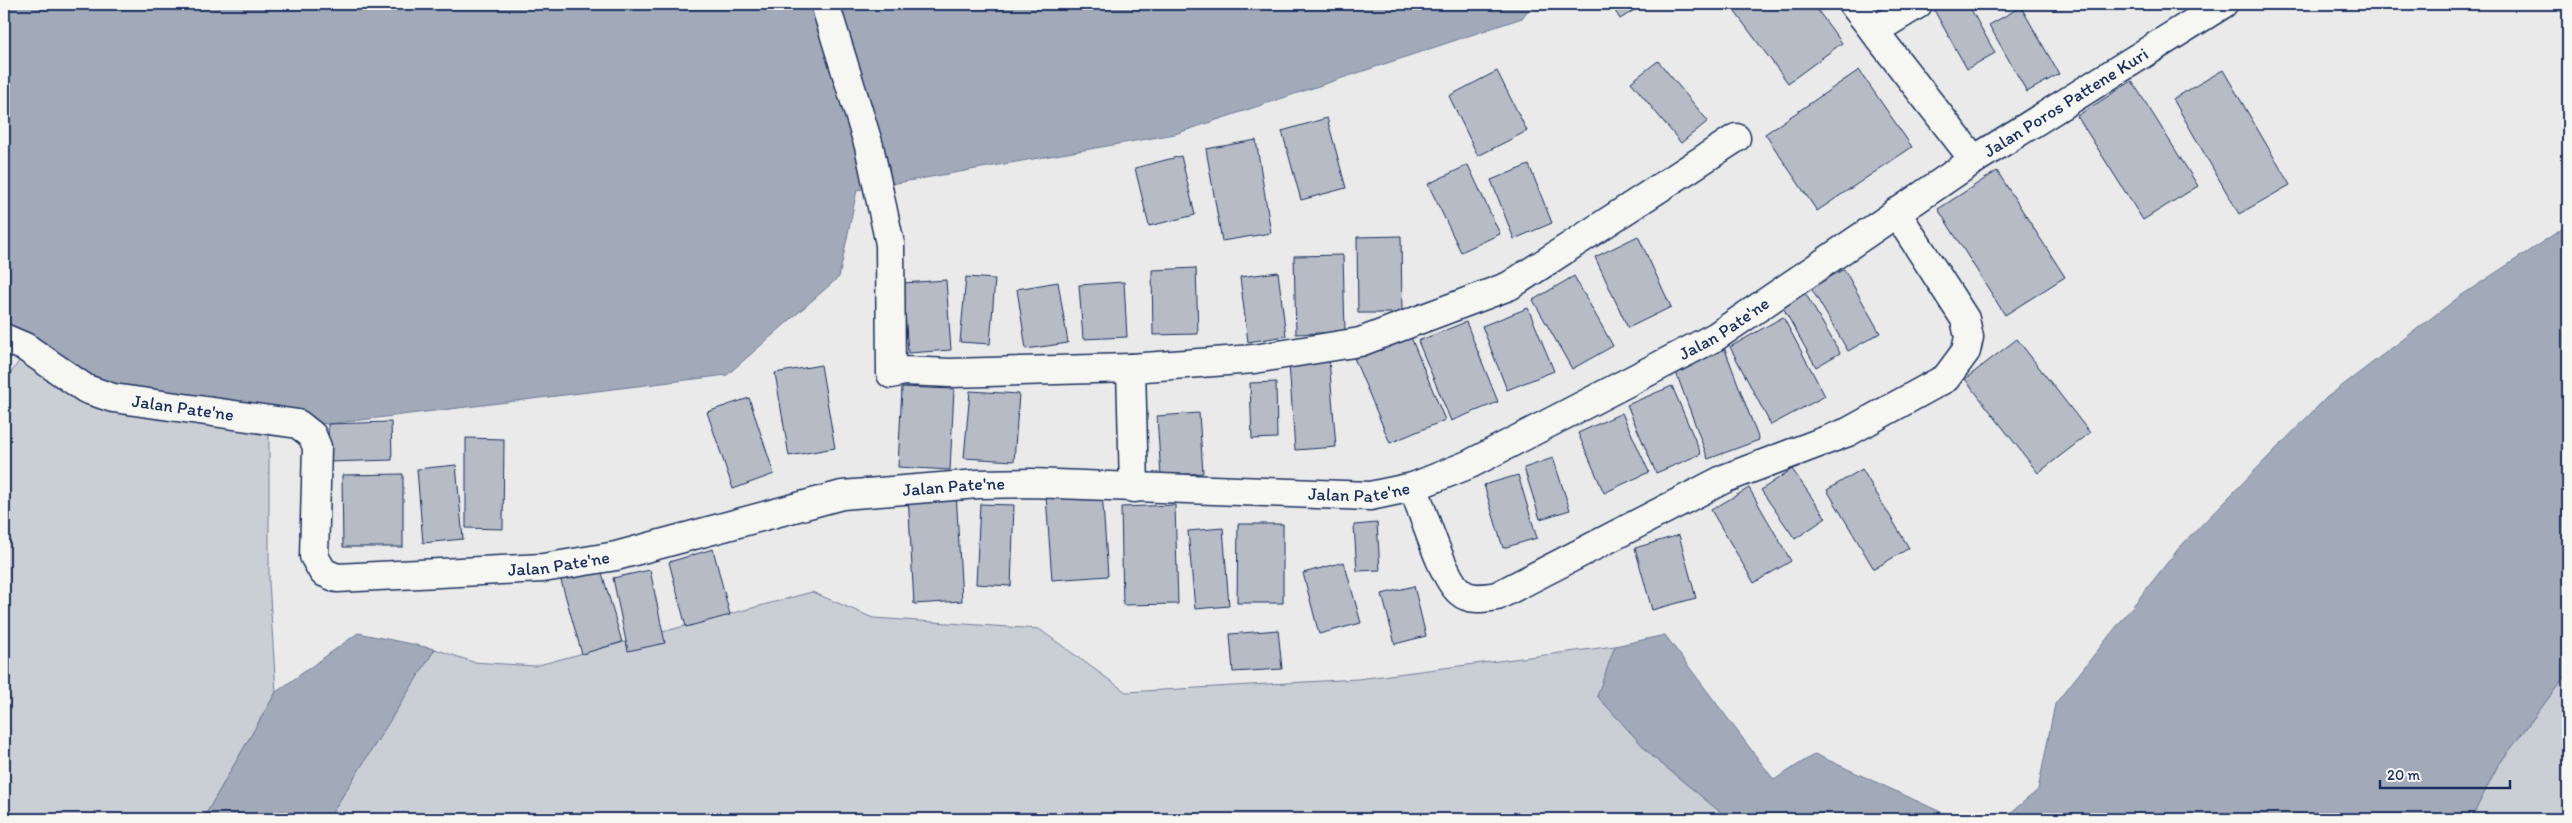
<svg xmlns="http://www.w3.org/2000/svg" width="2572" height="823" viewBox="0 0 2572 823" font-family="Itim,sans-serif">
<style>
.green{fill:#caced5;stroke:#727e9a}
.water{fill:#a2aaba;stroke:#6c7995}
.building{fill:#b6bbc6;stroke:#1b2f5e}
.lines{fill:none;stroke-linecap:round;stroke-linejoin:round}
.street-casing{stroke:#1b2f5e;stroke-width:31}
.secondary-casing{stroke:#1b2f5e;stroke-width:31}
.street{stroke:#f6f6f2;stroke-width:28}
.secondary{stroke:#f6f6f2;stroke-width:28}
.labels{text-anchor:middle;stroke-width:5;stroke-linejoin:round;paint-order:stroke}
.street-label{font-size:18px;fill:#1b2f5e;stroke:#f6f6f2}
</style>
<rect width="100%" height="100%" fill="#e9eae9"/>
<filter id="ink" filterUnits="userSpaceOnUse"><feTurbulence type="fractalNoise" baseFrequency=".02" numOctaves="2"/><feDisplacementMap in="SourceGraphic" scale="10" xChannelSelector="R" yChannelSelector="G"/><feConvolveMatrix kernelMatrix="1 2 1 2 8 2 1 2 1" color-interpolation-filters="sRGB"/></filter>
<g filter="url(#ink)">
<path class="green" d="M33 341 269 418V581L276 692 203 819H4V383Z
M812 592 873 618 1039 629 1126 692 1358 679 1615 646 1598 696 1652 756 1729 819H328L435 649 473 662 535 666Z
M2568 672V819H2471L2497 767Z"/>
<path class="water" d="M4 4H1533L1522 18 1175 134 857 190 839 277 727 375 328 424 136 404 4 330Z
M2568 225V672L2497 767 2471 819H2003L2038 790 2055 704 2179 548 2326 398 2459 297Z
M358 633 435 649 328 819H203L276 692Z
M1665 635 1774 780 1815 754 1956 819H1729L1652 756 1597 696 1615 646Z"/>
<path class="building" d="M1611 4H1644L1620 19Z
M1729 4H1813L1842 43 1788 83Z
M1945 4H1968L1995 53 1967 69 1934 10Z
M2021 7 2059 74 2027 92 1989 25Z
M1658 61 1708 121 1681 143 1631 82Z
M1859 70 1912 147 1817 211 1765 134Z
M2223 70 2290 185 2239 214 2173 99Z
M1497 71 1527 131 1478 156 1449 96Z
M2132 81 2198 186 2143 220 2077 116Z
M1327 118 1346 188 1301 200 1282 131Z
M1256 140 1271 233 1222 241 1206 149Z
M1181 156 1195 215 1149 226 1135 168Z
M1468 165 1500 234 1461 252 1428 184Z
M1529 165 1552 223 1514 239 1491 180Z
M1997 171 2065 277 2005 315 1938 209Z
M1401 236 1402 313H1358L1357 237Z
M1638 236 1671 307 1628 328 1595 257Z
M1343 255 1345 332 1296 334 1294 256Z
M1196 268 1198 334 1153 335 1152 270Z
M1844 269 1880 333 1848 351 1811 288Z
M1278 272 1286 336 1248 342 1240 277Z
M1574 276 1613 346 1572 369 1533 300Z
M966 277 995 279 990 344 960 342Z
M946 280 951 350 908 353 903 283Z
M1058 282 1068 343 1026 349 1017 289Z
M1124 282 1127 337 1083 339 1079 285Z
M1804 291 1840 353 1816 367 1781 304Z
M1528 308 1554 371 1507 390 1482 326Z
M1783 317 1825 396 1771 425 1730 347Z
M1466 322 1498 402 1451 421 1418 341Z
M1410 335 1445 420 1390 443 1354 358Z
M2017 339 2090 433 2038 473 1965 379Z
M1724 347 1759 440 1708 459 1674 367Z
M1329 359 1336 447 1295 450 1289 363Z
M821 365 835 448 789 456 775 373Z
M1276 382 1277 438 1252 439 1250 383Z
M1672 386 1701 454 1656 473 1627 405Z
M902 387 954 389 950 470 898 467Z
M970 391 1019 394 1014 461 964 458Z
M749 398 774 474 733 489 707 412Z
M1199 413 1203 473 1161 476 1157 416Z
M1622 413 1649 472 1604 493 1578 433Z
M391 422 392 460 329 462 328 424Z
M466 438 504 439 503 529 466 528Z
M1553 458 1570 510 1540 519 1524 468Z
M456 465 463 539 423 543 417 469Z
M1792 469 1826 518 1795 539 1761 490Z
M1862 469 1909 548 1874 569 1827 490Z
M403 474V547H343L342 475Z
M1518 475 1537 538 1503 548 1484 485Z
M1749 488 1791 561 1754 583 1711 510Z
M956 491 962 601 914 604 908 494Z
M1102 491 1108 576 1052 580 1046 496Z
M980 504 1014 505 1011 586 976 584Z
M1175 505 1178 604 1123 605 1121 507Z
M1377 523 1380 570 1357 571 1354 525Z
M1238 524H1283V603H1237Z
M1223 528 1229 606 1195 609 1188 531Z
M1679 535 1696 598 1652 610 1635 548Z
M713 549 730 615 686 627 669 562Z
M1344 562 1361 623 1319 634 1303 573Z
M600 566 622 642 582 654 560 577Z
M650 570 665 643 628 651 613 578Z
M1414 586 1426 636 1395 644 1382 594Z
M1278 630 1282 669 1233 672 1230 634Z"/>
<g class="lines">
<g class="street-casing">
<g id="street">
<path d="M825 4 869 146 890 244 891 374 904 371 950 373 1131 368 1134 488"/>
<path d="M1874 31 1918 4"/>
<path id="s1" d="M4 338 25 347 86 389 113 398 298 424 312 435 317 447 314 556 323 572 337 578 543 568 616 556 842 495 978 484 1031 483 1370 496 1413 487 1470 464 1715 337 1974 160"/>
<path d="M1131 368 1254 359 1360 342 1509 286 1736 138"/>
<path d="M1413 487C1423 511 1442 578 1460 592 1470 601 1485 598 1497 596L1726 478 1848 432 1946 378 1966 351 1969 337 1965 319 1896 212"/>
</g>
</g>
<g class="secondary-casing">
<g id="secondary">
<path id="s2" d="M1853 4 1974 160 2223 4"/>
</g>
</g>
<use href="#street" class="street"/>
<use href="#secondary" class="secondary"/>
</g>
</g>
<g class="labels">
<g class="street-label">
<text dy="6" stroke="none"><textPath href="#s2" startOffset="306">Jalan Poros Pattene Kuri</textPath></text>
<text dy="6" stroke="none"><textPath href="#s1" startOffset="1922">Jalan Pate'ne</textPath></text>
<text dy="6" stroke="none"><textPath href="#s1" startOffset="196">Jalan Pate'ne</textPath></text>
<text dy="6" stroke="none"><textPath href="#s1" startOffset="1112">Jalan Pate'ne</textPath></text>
<text dy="6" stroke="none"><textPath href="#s1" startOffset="1518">Jalan Pate'ne</textPath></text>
<text dy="6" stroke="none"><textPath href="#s1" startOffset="708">Jalan Pate'ne</textPath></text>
</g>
</g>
<rect width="2572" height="823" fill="none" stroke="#f6f6f2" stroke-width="20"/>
<rect x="10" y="10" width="2552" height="803" fill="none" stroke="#1b2f5e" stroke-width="2" filter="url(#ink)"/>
<path d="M2380 780v8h130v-8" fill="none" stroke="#1b2f5e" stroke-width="2.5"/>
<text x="2387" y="780" font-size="15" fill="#1b2f5e" stroke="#f6f6f2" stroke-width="4" paint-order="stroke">20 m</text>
</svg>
